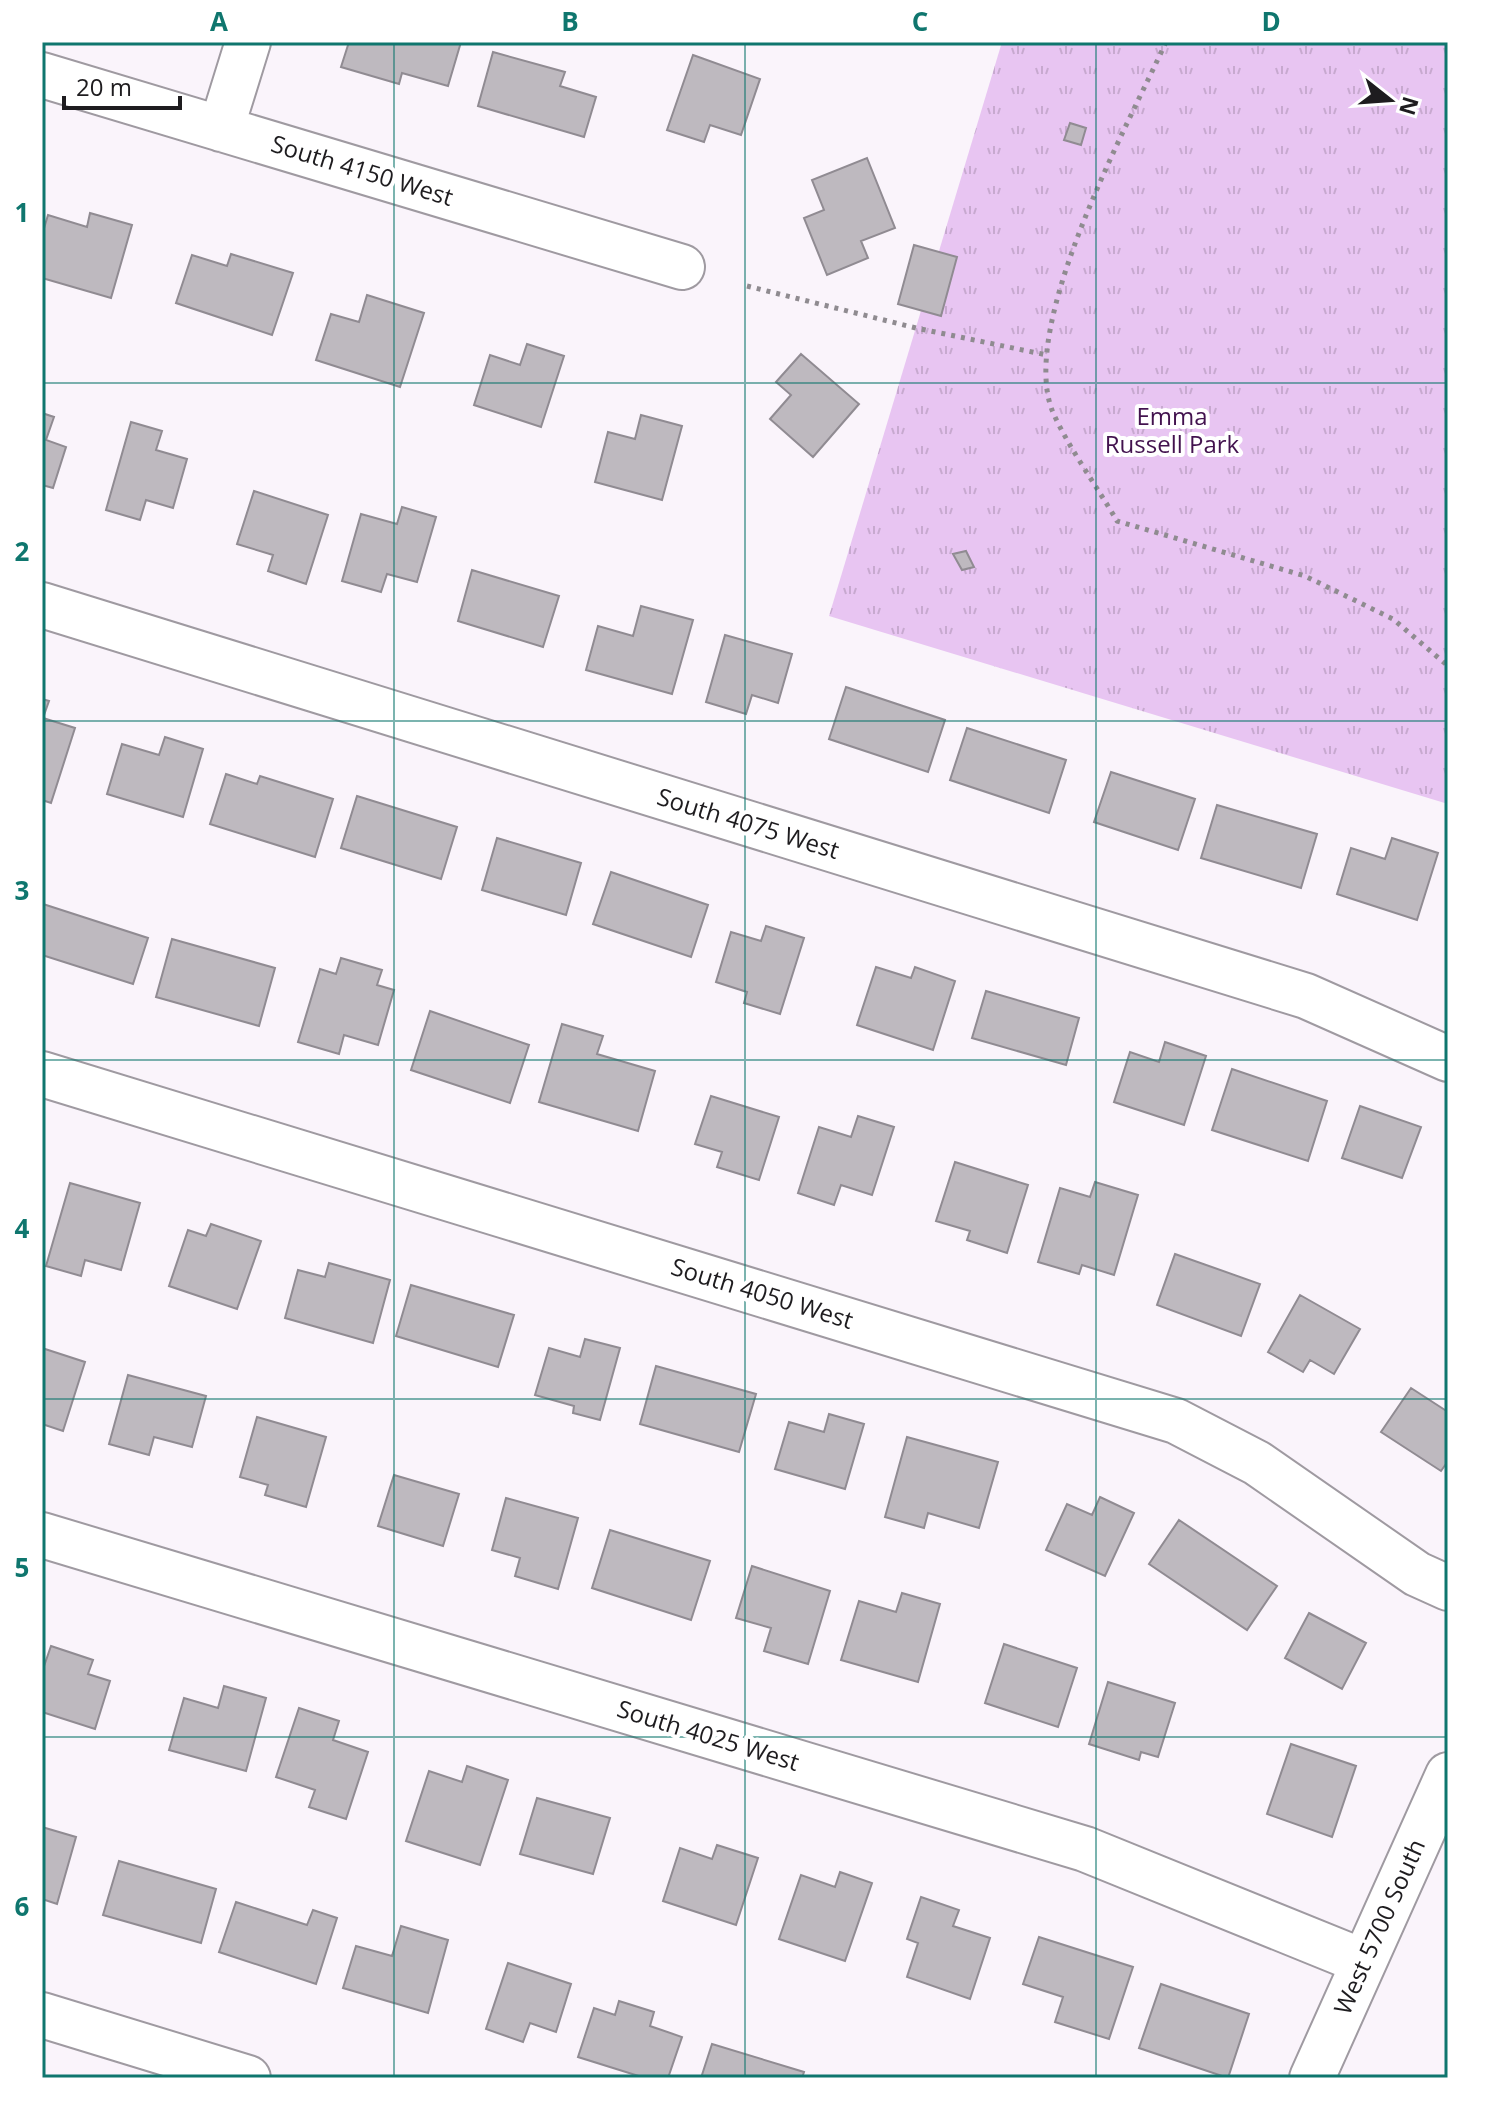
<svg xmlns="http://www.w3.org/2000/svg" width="1490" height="2120" viewBox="0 0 1490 2120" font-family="'Open Sans',sans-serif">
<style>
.park{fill:url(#park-tufts)}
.building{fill:#beb9bf;stroke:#908b92;stroke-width:2}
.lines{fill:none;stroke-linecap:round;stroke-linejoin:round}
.minor-casing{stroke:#9f9aa1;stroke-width:48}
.path{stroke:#8f8b90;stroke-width:5;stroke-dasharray:4 6;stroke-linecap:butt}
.minor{stroke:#fff;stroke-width:44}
.grid{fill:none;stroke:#0f766e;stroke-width:2;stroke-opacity:0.55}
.labels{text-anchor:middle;stroke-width:8;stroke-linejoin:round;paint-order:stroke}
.street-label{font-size:24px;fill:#1e1c1f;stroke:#fff}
.park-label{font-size:24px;fill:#42124e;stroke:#fff}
.neatline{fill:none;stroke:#0f766e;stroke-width:3}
.grid-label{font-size:26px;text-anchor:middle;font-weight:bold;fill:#0f766e}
</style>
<defs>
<pattern id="park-tufts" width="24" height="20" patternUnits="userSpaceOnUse" patternTransform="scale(2)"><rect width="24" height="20" fill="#e8c5f2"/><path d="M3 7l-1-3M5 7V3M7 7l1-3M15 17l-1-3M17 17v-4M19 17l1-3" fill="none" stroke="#c7a9cf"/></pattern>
</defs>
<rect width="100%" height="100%" fill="#faf4fb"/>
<path class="park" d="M1002 42H1448V804L829 616Z"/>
<path class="building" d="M349 42H461L448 86 402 73 399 84 341 67Z
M493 52 565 72 560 86 596 97 584 137 478 106Z
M693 55 760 79 741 135 710 125 704 142 667 130Z
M1070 123 1086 128 1081 145 1064 140Z
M867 158 895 228 861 241 868 258 827 275 804 218 824 210 812 180Z
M90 213 132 225 111 298 42 278V235L48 215 87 227Z
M914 245 957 257 941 316 898 304Z
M231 254 293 273 272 335 176 303 192 255 227 266Z
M367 295 424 313 400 387 316 360 331 314 359 322Z
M527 344 564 356 541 427 474 405 490 355 520 365Z
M801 354 859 404 813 457 770 419 791 395 776 382Z
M42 413 54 417 46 440 66 447 53 488 42 485Z
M641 415 682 426 662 500 595 482 608 432 635 439Z
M131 422 162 431 156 450 187 459 173 508 146 500 140 520 106 510Z
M254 491 328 515 306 584 268 571 273 555 237 544Z
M402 507 436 517 417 582 387 574 381 592 342 581 361 514 397 524Z
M966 551 974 567 962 570 953 554Z
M472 570 559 596 543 647 458 621Z
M641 606 693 620 672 694 586 670 598 626 633 636Z
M725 635 792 654 778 703 752 695 746 714 706 702Z
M846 687 945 720 928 772 829 739Z
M42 699 49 701 43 718 75 728 51 803 42 800Z
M967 728 1066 760 1049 813 950 780Z
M165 737 203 749 183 817 107 794 122 744 159 755Z
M1111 772 1195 799 1178 850 1094 822Z
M226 774 257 784 260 776 333 799 315 857 210 824Z
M357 796 457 827 441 879 341 848Z
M1217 805 1317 834 1301 888 1201 858Z
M497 838 581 863 566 915 482 890Z
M1392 838 1438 853 1417 920 1337 894 1351 848 1385 859Z
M611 872 708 905 691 957 593 924Z
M43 904 148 938 133 984 42 955Z
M766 926 804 938 780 1014 744 1003 747 992 716 982 731 932 761 941Z
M172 939 275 968 259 1026 156 997Z
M341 958 382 970 377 985 394 990 378 1045 344 1035 339 1054 298 1042 320 969 336 974Z
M876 967 911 978 915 967 955 981 933 1050 857 1025Z
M986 991 1079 1018 1066 1065 972 1038Z
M430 1011 529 1045 510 1103 411 1070Z
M562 1024 603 1036 597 1054 655 1071 638 1131 539 1102Z
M1165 1042 1206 1056 1184 1125 1114 1102 1130 1052 1159 1062Z
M1232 1069 1327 1101 1308 1161 1212 1130Z
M711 1096 779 1117 759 1180 717 1167 722 1152 695 1144Z
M1360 1106 1421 1127 1402 1178 1342 1158Z
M858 1116 894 1127 872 1195 841 1185 834 1205 798 1193 819 1127 851 1137Z
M955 1162 1028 1185 1007 1253 967 1240 970 1231 936 1221Z
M1095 1182 1138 1195 1114 1275 1082 1265 1079 1274 1038 1262 1060 1188 1090 1197Z
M70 1183 140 1203 121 1270 85 1260 81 1276 46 1266Z
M211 1224 261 1241 237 1309 169 1286 188 1230 206 1236Z
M1175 1254 1260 1284 1241 1336 1157 1305Z
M329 1263 390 1280 373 1343 285 1318 298 1270 325 1277Z
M411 1285 514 1315 498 1367 396 1336Z
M1300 1295 1360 1329 1334 1374 1310 1360 1303 1372 1268 1352Z
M585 1339 620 1348 600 1420 573 1413 574 1406 535 1395 549 1348 580 1357Z
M42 1348 85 1362 63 1431 42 1424Z
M656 1366 756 1394 739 1452 640 1424Z
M128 1375 206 1396 192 1447 154 1437 149 1455 109 1444Z
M1411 1388 1448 1412V1461L1441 1471 1381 1432Z
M829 1414 864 1424 845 1489 775 1469 789 1422 824 1432Z
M257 1417 326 1437 306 1507 265 1495 268 1485 240 1477Z
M907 1437 998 1462 979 1528 928 1513 924 1528 885 1517Z
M394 1475 459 1494 443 1546 378 1526Z
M1100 1497 1134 1513 1105 1576 1046 1550 1067 1504 1092 1515Z
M506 1498 578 1518 558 1589 515 1576 520 1558 492 1550Z
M1179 1520 1277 1586 1247 1630 1149 1564Z
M610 1530 710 1561 691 1620 592 1588Z
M752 1566 830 1591 808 1664 764 1651 771 1628 736 1618Z
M902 1593 940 1604 918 1682 841 1660 859 1601 896 1612Z
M1309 1613 1366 1643 1342 1689 1285 1658Z
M1004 1644 1077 1668 1058 1727 985 1703Z
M51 1646 93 1660 88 1674 110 1681 95 1729 42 1712V1672Z
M1108 1682 1175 1703 1158 1757 1141 1752 1139 1760 1089 1744Z
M224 1686 266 1698 246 1771 169 1750 184 1698 218 1708Z
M299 1708 339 1721 333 1740 368 1752 346 1819 309 1807 315 1790 276 1777Z
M1291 1744 1356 1766 1332 1837 1267 1814Z
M467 1766 508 1780 480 1865 406 1841 429 1771 462 1782Z
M537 1798 610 1818 593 1874 520 1854Z
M42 1827 76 1837 57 1904 42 1899Z
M717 1845 758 1858 736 1925 663 1901 680 1848 712 1859Z
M119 1861 216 1889 201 1943 103 1915Z
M840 1872 872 1883 845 1961 779 1939 801 1875 835 1887Z
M921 1897 959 1910 953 1926 990 1938 970 1999 907 1977 918 1943 907 1939Z
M236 1902 307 1925 313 1910 337 1918 316 1984 219 1952Z
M401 1926 448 1940 428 2013 343 1988 356 1946 392 1956Z
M1039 1937 1133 1967 1109 2039 1055 2022 1063 1997 1023 1984Z
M508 1963 571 1984 556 2032 530 2023 523 2042 486 2029Z
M1161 1984 1249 2014 1228 2078 1139 2048Z
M619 2001 654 2012 650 2026 682 2037 668 2078H645L578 2057 594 2008 615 2015Z
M712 2044 804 2072 802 2078H701Z"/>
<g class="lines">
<g class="minor-casing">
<path id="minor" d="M42 75 682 267
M221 129 248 42
M42 605 1306 996 1448 1059
M42 1074 1176 1421 1257 1463 1417 1574 1448 1588
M42 1535 1085 1849 1364 1962
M42 2015 248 2078
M1312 2078 1448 1775"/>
</g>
<path class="path" d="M1166 42C1128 125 1019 323 1052 410 1066 444 1098 488 1117 521L1305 576 1393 619 1448 666
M747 286 916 328 1047 355"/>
<use href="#minor" class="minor"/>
</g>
<path class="grid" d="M394 42V2078M745 42V2078M1096 42V2078M42 383H1448M42 721H1448M42 1060H1448M42 1399H1448M42 1737H1448"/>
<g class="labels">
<g class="street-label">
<text transform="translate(362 171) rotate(17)" y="8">South 4150 West</text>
<text transform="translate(748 824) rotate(17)" y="8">South 4075 West</text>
<text transform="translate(762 1294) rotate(17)" y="8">South 4050 West</text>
<text transform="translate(708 1736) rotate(17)" y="8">South 4025 West</text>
<text transform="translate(1380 1927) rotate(-66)" y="8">West 5700 South</text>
</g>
<g class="park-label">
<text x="1172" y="425">Emma<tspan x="1172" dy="28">Russell Park</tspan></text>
</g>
</g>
<rect width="1490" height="2120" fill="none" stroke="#ffffff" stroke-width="88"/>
<g transform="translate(1390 100) rotate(107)" stroke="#ffffff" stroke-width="6" paint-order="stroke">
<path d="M0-6L14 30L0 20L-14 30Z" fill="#1e1c1f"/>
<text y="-12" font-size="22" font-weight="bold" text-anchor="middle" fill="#1e1c1f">N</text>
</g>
<path d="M64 96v12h116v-12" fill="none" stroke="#1e1c1f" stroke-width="4"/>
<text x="76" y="96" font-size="24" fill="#1e1c1f" stroke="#ffffff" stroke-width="6" paint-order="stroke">20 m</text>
<rect x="44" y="44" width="1402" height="2032" class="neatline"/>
<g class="grid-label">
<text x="219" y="31">A</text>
<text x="570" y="31">B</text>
<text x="920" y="31">C</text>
<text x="1271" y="31">D</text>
<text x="22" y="222">1</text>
<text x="22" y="561">2</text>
<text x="22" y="900">3</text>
<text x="22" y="1238">4</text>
<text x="22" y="1577">5</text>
<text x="22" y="1916">6</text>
</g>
</svg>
